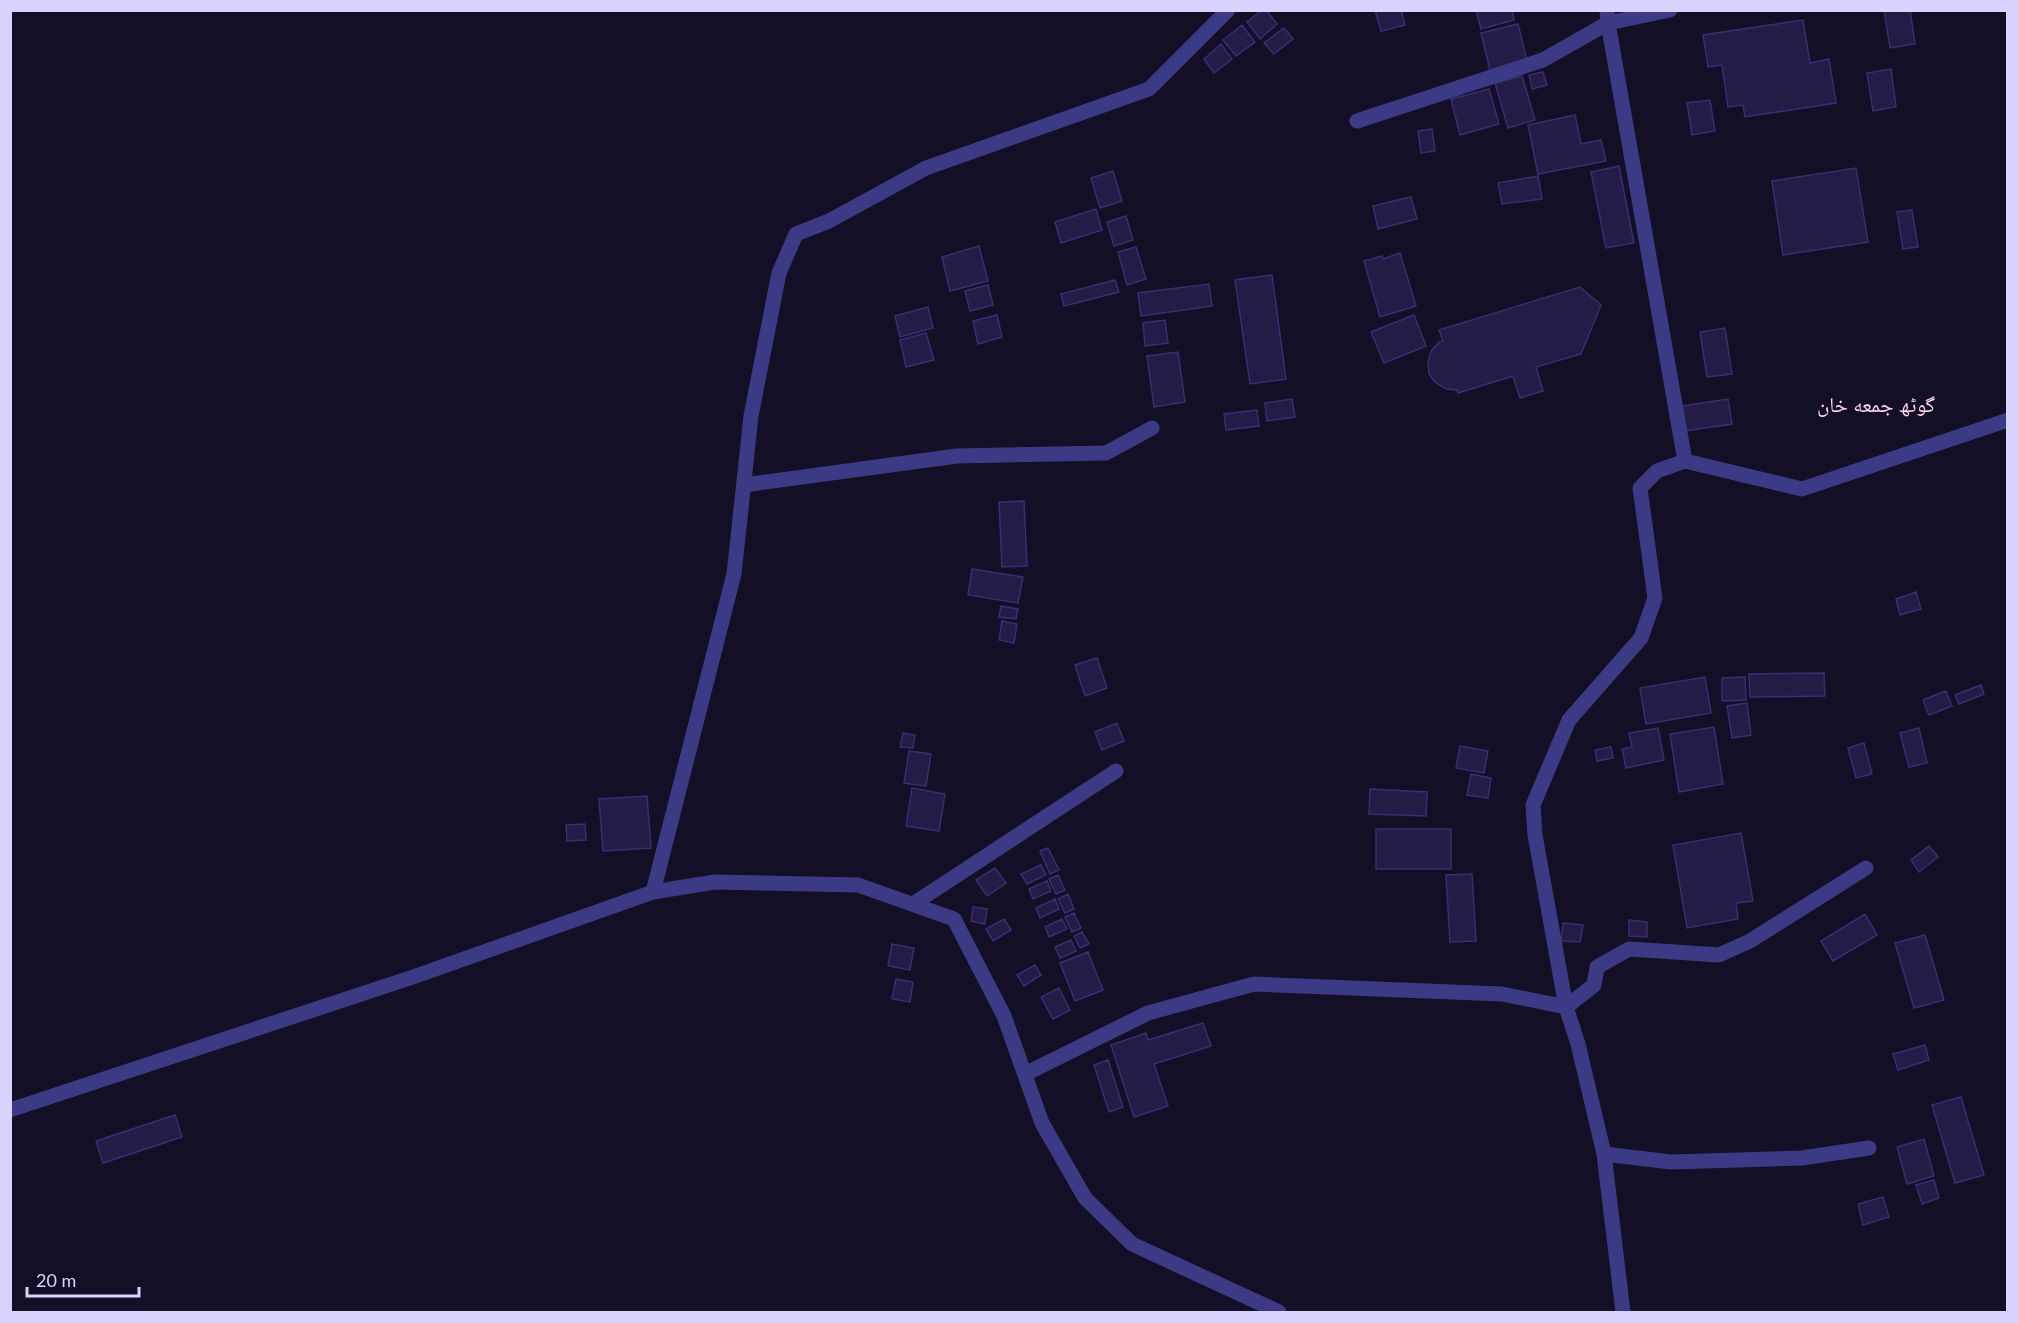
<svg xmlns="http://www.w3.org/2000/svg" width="2018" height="1323" viewBox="0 0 2018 1323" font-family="Lato,'Noto Naskh Arabic',sans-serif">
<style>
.building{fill:#241b47;stroke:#3b2d73;stroke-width:1.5}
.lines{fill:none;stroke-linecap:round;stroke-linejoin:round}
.minor{stroke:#3d3a85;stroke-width:15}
.labels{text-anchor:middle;stroke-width:5;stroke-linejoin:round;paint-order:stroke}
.quarter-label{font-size:21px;fill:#ffd6f0;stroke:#130f26}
</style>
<rect width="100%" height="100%" fill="#130f26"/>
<path class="building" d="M1262 10H1266L1277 24 1260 39 1247 22Z
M1375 10H1401L1405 25 1381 31Z
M1476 10H1512L1514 20 1481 29Z
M1884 10H1910L1915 44 1890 48Z
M1803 20 1810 63 1829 59 1836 103 1745 117 1743 105 1728 107 1722 65 1708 67 1703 35Z
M1518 24 1527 61 1490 70 1481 33Z
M1242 25 1255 42 1236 56 1223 40Z
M1284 28 1293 39 1274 54 1264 43Z
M1221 44 1232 59 1214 73 1204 59Z
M1891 69 1896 107 1873 111 1867 73Z
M1543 72 1547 85 1532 89 1529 75Z
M1522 76 1535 120 1508 128 1495 83Z
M1489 89 1499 124 1460 135 1451 99Z
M1710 100 1715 131 1692 135 1687 103Z
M1575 115 1581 144 1601 140 1606 161 1538 174 1528 125Z
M1432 129 1435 151 1421 153 1418 131Z
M1619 166 1634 243 1606 248 1591 172Z
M1856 168 1868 242 1783 255 1772 181Z
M1113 171 1122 201 1100 208 1091 178Z
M1538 176 1542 199 1502 204 1498 183Z
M1411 197 1417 219 1378 229 1373 206Z
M1096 209 1102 230 1061 243 1055 222Z
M1912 210 1918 247 1903 249 1897 212Z
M1126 216 1133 240 1114 246 1107 222Z
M979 246 988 281 950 291 942 257Z
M1136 247 1146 279 1127 285 1118 252Z
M1400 253 1416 306 1380 317 1364 261 1382 256 1383 259Z
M1272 275 1286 379 1250 384 1235 280Z
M1115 280 1119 292 1064 306 1061 294Z
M1209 284 1212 306 1141 316 1138 293Z
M988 285 993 305 970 311 965 291Z
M1580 287 1601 305 1581 354 1536 367 1543 391 1520 398 1513 376 1458 393 1457 390 1446 389 1436 383 1429 374 1428 362 1431 351 1439 342 1443 341 1439 330Z
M928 307 933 328 900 337 895 316Z
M997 315 1002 337 978 344 973 321Z
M1414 315 1426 346 1384 363 1371 332Z
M1165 320 1168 343 1145 346 1143 323Z
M1725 328 1732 374 1707 377 1700 332Z
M926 333 934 360 906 367 900 340Z
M1178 352 1185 402 1154 407 1147 356Z
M1292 399 1295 417 1267 421 1265 403Z
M1728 399 1732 424 1685 431 1682 406Z
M1257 410 1259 426 1226 430 1224 414Z
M1024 501 1027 566 1002 567 999 502Z
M972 569 1023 577 1018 603 968 595Z
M1916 592 1921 609 1900 615 1896 599Z
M1001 606 1018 609 1016 619 999 617Z
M1002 621 1017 624 1014 643 999 640Z
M1097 658 1107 688 1085 696 1075 665Z
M1824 673 1825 696 1750 697 1749 674Z
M1705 677 1711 713 1646 724 1640 688Z
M1745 677 1746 700 1722 701V678Z
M1981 685 1984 694 1959 704 1955 695Z
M1946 691 1952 706 1929 715 1923 700Z
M1747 703 1751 735 1732 738 1727 706Z
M1117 723 1124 741 1102 750 1095 732Z
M1714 727 1723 784 1679 792 1670 734Z
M1658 728 1664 760 1626 768 1622 749 1632 747 1629 733Z
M1919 728 1927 763 1909 767 1900 733Z
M903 733 915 735 913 748 900 747Z
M1864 743 1872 774 1856 778 1848 748Z
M1460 746 1488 751 1484 773 1456 768Z
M1611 747 1613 758 1597 761 1595 750Z
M909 751 931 754 926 786 904 783Z
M1471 774 1491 778 1488 798 1467 795Z
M912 788 945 794 939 831 906 826Z
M1370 789 1427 792 1426 816 1369 814Z
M647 796 651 848 603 851 599 799Z
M585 824 586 840 567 841 566 825Z
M1376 829H1451V869H1376Z
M1741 833 1753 901 1736 903 1738 919 1687 928 1673 845Z
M1929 846 1938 857 1919 872 1911 860Z
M1048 848 1059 870 1050 874 1040 851Z
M1041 865 1046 875 1027 884 1021 874Z
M995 868 1006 883 987 896 976 880Z
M1472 874 1476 941 1450 942 1446 875Z
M1058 875 1065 890 1056 894 1049 879Z
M1047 881 1051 891 1033 899 1029 889Z
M1068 894 1074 909 1065 913 1058 899Z
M1055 899 1059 909 1040 918 1036 908Z
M973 907 987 909 985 924 971 921Z
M1074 913 1081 928 1072 932 1065 917Z
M1865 914 1877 935 1833 961 1821 941Z
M1004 919 1011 930 993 941 986 929Z
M1062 919 1067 929 1049 937 1045 927Z
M1629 920 1647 922V937L1629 936Z
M1563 923 1583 925 1580 942 1561 941Z
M1082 932 1089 944 1080 948 1074 936Z
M1925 935 1944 1000 1914 1008 1895 943Z
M1071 940 1076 951 1060 958 1055 947Z
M892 944 914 948 910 970 888 966Z
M1088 952 1103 990 1075 1001 1060 963Z
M1035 965 1041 975 1024 986 1017 975Z
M896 979 913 982 910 1002 892 999Z
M1059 988 1070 1010 1053 1019 1041 997Z
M1203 1023 1211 1046 1154 1064 1168 1106 1134 1117 1111 1045 1146 1033 1148 1040Z
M1925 1045 1929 1060 1898 1070 1893 1054Z
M1108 1060 1123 1107 1109 1112 1094 1065Z
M1961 1097 1984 1175 1955 1183 1932 1105Z
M175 1115 182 1137 103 1163 96 1141Z
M1924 1139 1934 1176 1907 1184 1897 1147Z
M1934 1180 1939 1198 1922 1204 1916 1185Z
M1883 1197 1889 1217 1863 1225 1858 1204Z"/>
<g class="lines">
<path class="minor" d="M1607 10 1608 23 1670 10
M1357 121 1543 60 1608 23 1685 461
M744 485 957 456 1106 453 1152 428
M1866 868 1750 941 1719 955 1629 949 1597 967 1594 985 1566 1007 1535 835 1533 805 1569 720 1641 638 1655 598 1640 488 1657 471 1685 461 1802 489 2008 420
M653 892 734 574 751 416 779 273 796 234 829 221 926 168 1149 89 1228 10
M913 904 1116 771
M1025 1074 1148 1013 1254 984 1502 994 1566 1007 1578 1044 1604 1154 1623 1312
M10 1110 413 977 653 892 715 882 858 885 954 919 1004 1016 1042 1123 1085 1198 1132 1244 1279 1312
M1604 1154 1671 1162 1802 1158 1869 1148"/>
</g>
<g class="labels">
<g class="quarter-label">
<text x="1876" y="412">گوٹھ جمعه خان</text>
</g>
</g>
<rect width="2018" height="1323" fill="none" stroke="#d9d4ff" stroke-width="24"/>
<path d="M27 1287v9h112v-9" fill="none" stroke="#d9d4ff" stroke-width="3"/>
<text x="36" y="1287" font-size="18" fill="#d9d4ff" stroke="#130f26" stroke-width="4.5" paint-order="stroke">20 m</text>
</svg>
